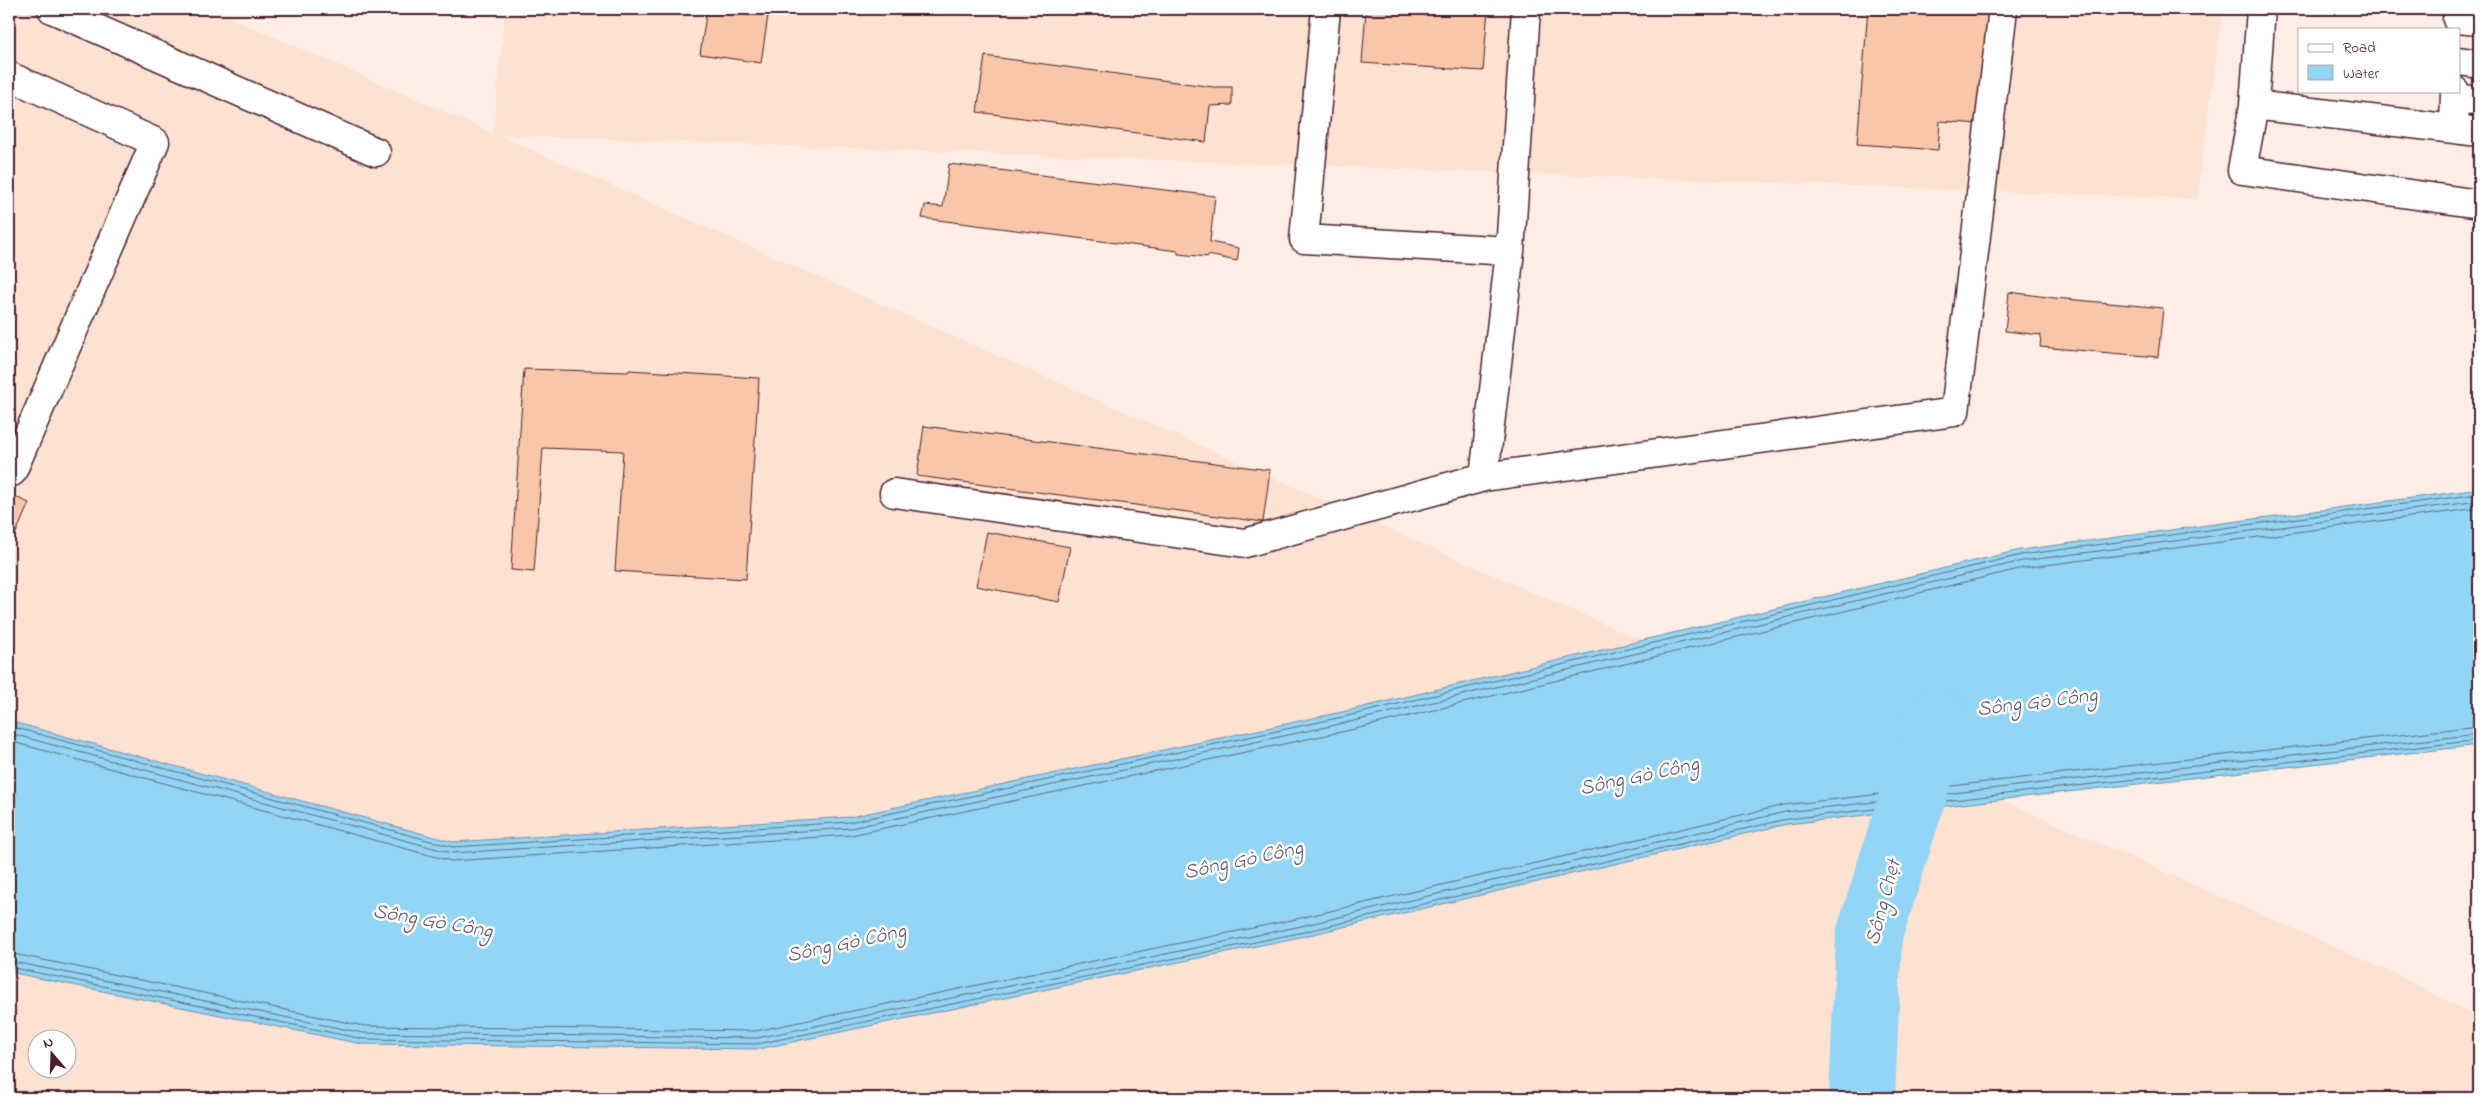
<svg xmlns="http://www.w3.org/2000/svg" width="2488" height="1107" viewBox="0 0 2488 1107" font-family="'Indie Flower',sans-serif">
<style>
.built{fill:#fce2d3;fill-rule:evenodd}
.water{fill:#92d5f4;stroke:#758ca4}
.lines{fill:none;stroke-linecap:round;stroke-linejoin:round}
.shore{stroke:#67687b;stroke-width:1}
.river{stroke:#92d5f4;stroke-width:66}
.building{fill:#f8c6a8;stroke:#4a1f2b}
.minor-casing{stroke:#4a1f2b;stroke-width:31}
.minor{stroke:#fff;stroke-width:28}
.labels{text-anchor:middle;stroke-width:5;stroke-linejoin:round;paint-order:stroke}
.water-label{font-size:21px;font-style:italic;fill:#605667;stroke:#fff}
</style>
<rect width="100%" height="100%" fill="#fdeee5"/>
<filter id="ink" filterUnits="userSpaceOnUse"><feTurbulence type="fractalNoise" baseFrequency=".02" numOctaves="2"/><feDisplacementMap in="SourceGraphic" scale="10" xChannelSelector="R" yChannelSelector="G"/><feConvolveMatrix kernelMatrix="1 2 1 2 8 2 1 2 1" color-interpolation-filters="sRGB"/></filter>
<g filter="url(#ink)">
<path class="built" d="M9 9H211L493 133 505 9H2223L2197 199 498 135 2396 974 2479 1018V1098H9ZM38 1040H68V1070H38Z"/>
<path class="water" d="M2479 489V745L1787 824 1300 937 758 1049 362 1044 9 972V721L453 842 850 817 1351 710 2020 550Z"/>
<g class="lines">
<path class="shore" d="M9 726 453 847 850 822 1352 715 2021 555 2479 494
M9 733 452 853 851 828 1354 721 2022 561 2479 501
M9 741 451 861 851 835 1355 729 2023 568 2479 508
M9 953 364 1026 756 1031 1296 919 1784 805 2479 726
M9 961 363 1033 757 1038 1297 927 1785 812 2479 734
M9 967 363 1039 757 1044 1299 933 1787 819 2479 740"/>
<path class="river" d="M1862 1098 1869 936 1936 722"/>
</g>
<path class="building" d="M707 9H769L761 63 700 54Z
M1366 9H1488L1483 71 1362 63Z
M1868 9H1991L1980 124 1940 121 1938 150 1857 144Z
M985 56 1213 87H1232V105L1210 106 1206 142 977 112Z
M949 164 1215 196 1210 242 1239 248 1237 261 1208 255V257L1178 254V251L922 218 925 205 943 207Z
M2009 292 2055 298 2163 308 2158 357 2040 347 2041 335 2005 331Z
M524 369 628 372 629 370 759 378 746 579 615 571 623 451 543 448 534 572 511 570Z
M924 426 1270 470 1263 522 917 476Z
M9 494 29 503 9 549Z
M987 532 1070 547 1059 602 976 586Z"/>
<g class="lines">
<g class="minor-casing">
<path id="minor" d="M52 9 376 152
M1326 9 1304 239 1510 251
M1526 9 1510 251 1484 477 1955 412 2003 9
M2261 9 2254 105 2242 170 2479 204
M2457 19 2479 21
M2459 61 2479 64
M9 76 155 142 12 472 9 470
M2455 99 2479 100
M2254 105 2479 132
M2454 129 2455 91
M894 493 1245 543 1484 477"/>
</g>
<use href="#minor" class="minor"/>
</g>
</g>
<g class="labels">
<g class="water-label">
<text transform="translate(2037 701) rotate(-7)" y="7">Sông Gò Công</text>
<text transform="translate(1639 775) rotate(-12)" y="7">Sông Gò Công</text>
<text transform="translate(1243 859) rotate(-12)" y="7">Sông Gò Công</text>
<text transform="translate(1882 902) rotate(-75)" y="7">Sông Chẹt</text>
<text transform="translate(433 920) rotate(10)" y="7">Sông Gò Công</text>
<text transform="translate(846 942) rotate(-12)" y="7">Sông Gò Công</text>
</g>
</g>
<rect width="2488" height="1107" fill="none" stroke="#fff" stroke-width="30"/>
<rect x="15" y="15" width="2458" height="1077" fill="none" stroke="#4a1f2b" stroke-width="2" filter="url(#ink)"/>
<rect x="2298" y="28" width="162" height="65" fill="#ffffff" stroke="#b7a5aa"/>
<rect x="2308" y="44" width="25" height="8" fill="#ffffff" stroke="#b7a5aa"/>
<text x="2343" y="52" font-size="15" fill="#4a1f2b">Road</text>
<rect x="2308" y="65" width="25" height="15" fill="#92d5f4" stroke="#b7a5aa"/>
<text x="2343" y="78" font-size="15" fill="#4a1f2b">Water</text>
<g transform="translate(52 1054) rotate(341)"><circle r="24" fill="#ffffff" stroke="#b7a5aa"/>
<path d="M0-4L9 19L0 12L-9 19Z" fill="#4a1f2b"/>
<text y="-8" font-size="14" font-weight="bold" text-anchor="middle" fill="#4a1f2b">N</text>
</g>
</svg>
